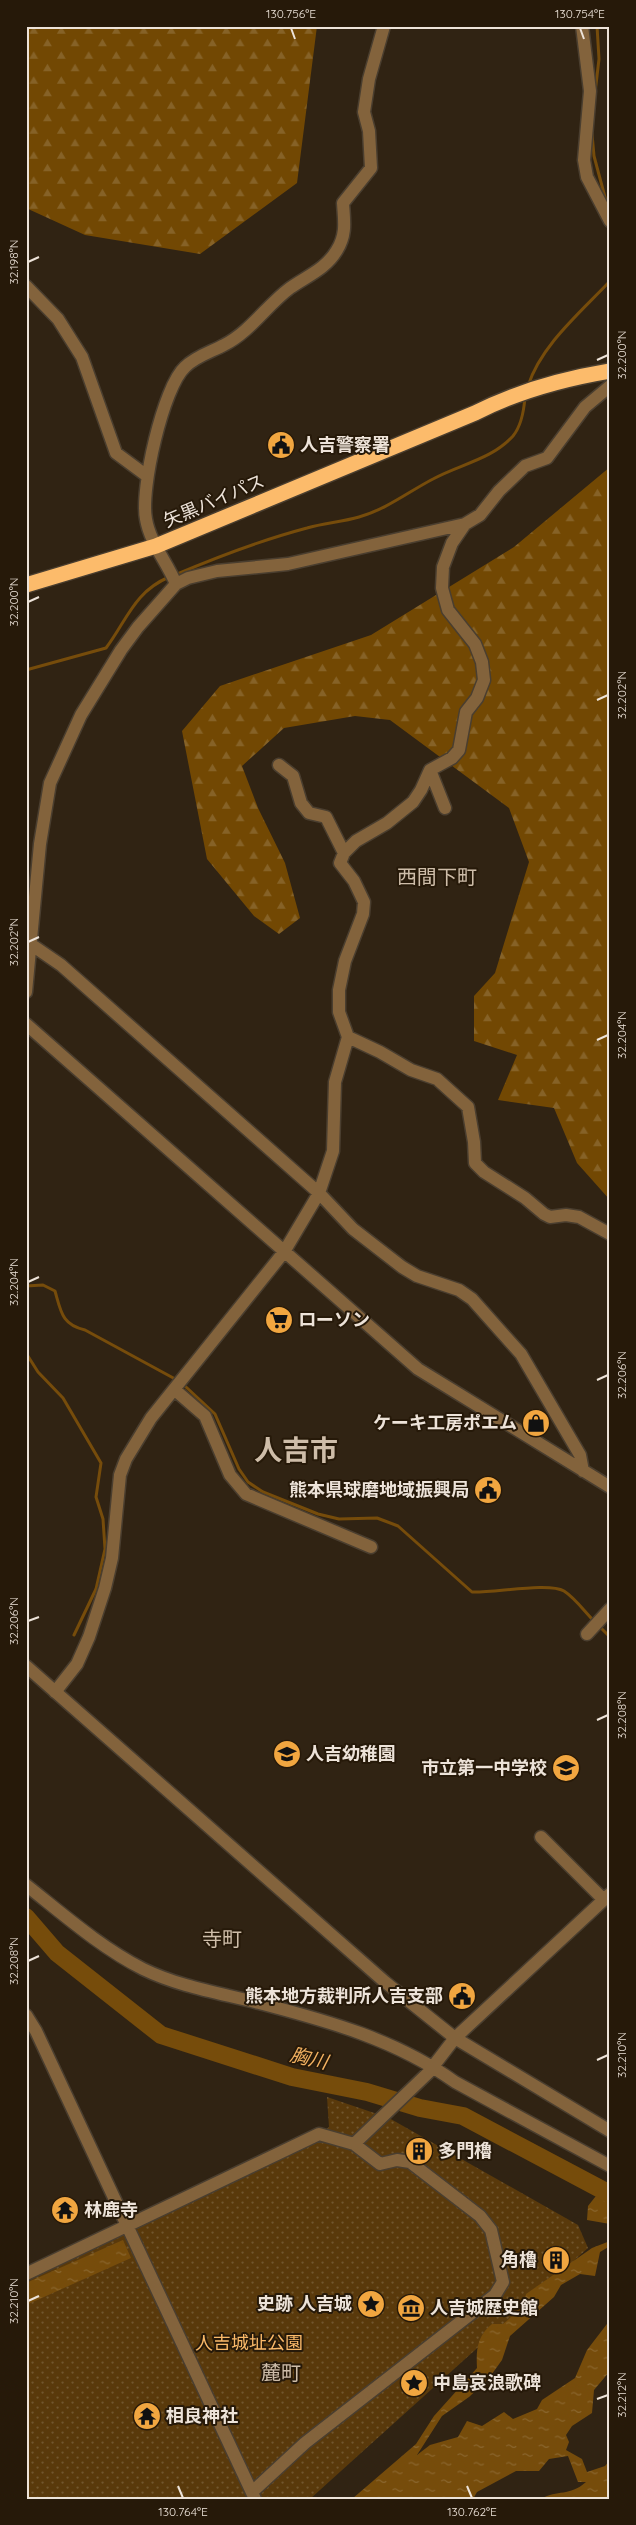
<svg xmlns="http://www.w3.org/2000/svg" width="636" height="2525" viewBox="0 0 636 2525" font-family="Quicksand,'Noto Sans JP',sans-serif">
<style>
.forest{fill:url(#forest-firs)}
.park{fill:url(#park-dots)}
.water{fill:url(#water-ripples)}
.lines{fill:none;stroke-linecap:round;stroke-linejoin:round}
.stream{stroke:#764c0b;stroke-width:3}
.river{stroke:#764c0b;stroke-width:18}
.minor-casing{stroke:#4a3e2f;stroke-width:15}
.highway-casing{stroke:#4a3e2f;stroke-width:18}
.minor{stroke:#83633c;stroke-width:12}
.highway{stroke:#fcbb6b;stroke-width:15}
.ticks{fill:none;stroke:#ede3d9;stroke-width:2}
.labels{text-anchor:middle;stroke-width:4;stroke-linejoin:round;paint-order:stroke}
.poi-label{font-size:18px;font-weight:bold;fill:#ede3d9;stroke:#261909;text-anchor:start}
.street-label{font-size:18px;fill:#ede3d9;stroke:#261909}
.park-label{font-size:18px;fill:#fab969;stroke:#261909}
.water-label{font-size:19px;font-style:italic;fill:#f2b161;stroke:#261909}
.quarter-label{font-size:20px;fill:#cebda9;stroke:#261909}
.town-label{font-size:28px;font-weight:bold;fill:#cebda9;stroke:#261909}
.neatline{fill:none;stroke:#ede3d9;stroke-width:2}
.ticks-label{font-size:12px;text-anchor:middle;fill:#ede3d9}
</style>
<defs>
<pattern id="forest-firs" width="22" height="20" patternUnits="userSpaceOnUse" patternTransform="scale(1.25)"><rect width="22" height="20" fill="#724803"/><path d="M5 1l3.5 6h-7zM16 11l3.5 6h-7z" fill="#866227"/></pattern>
<pattern id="park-dots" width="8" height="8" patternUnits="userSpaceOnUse" patternTransform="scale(1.25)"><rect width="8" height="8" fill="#59390b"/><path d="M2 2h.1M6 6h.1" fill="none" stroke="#71562e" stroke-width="1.8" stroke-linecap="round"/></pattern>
<pattern id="water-ripples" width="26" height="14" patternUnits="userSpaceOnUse" patternTransform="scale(1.25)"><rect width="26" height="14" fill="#764c0b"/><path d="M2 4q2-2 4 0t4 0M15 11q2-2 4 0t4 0" fill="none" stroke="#8a662e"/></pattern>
</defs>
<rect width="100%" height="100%" fill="#302313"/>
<path class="forest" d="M26 26H317L297 183 200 254 85 235 26 208Z
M610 467V1200L577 1163 554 1108 498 1100 517 1055 474 1041V996L495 973 529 862 509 808 390 720 355 716 284 728 242 766 258 808 285 863 300 918 279 934 254 916 207 859 182 731 220 686 371 635 514 547Z"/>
<path class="park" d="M327 2097 389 2118 578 2225 588 2248 310 2499H26V2274L318 2136 329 2127Z"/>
<path class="water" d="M607 2182 610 2183V2224L587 2220 588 2206Z
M123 2240 131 2258 26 2305V2283Z
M610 2241V2246L600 2252 595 2276 580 2274 561 2285 554 2297 510 2336 502 2360 489 2378 469 2397 442 2416 417 2455 430 2445 458 2437 467 2421 482 2426 504 2412 513 2419 537 2409 542 2400 575 2378 587 2350 610 2320V2371L594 2390 592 2413 572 2426 566 2435 569 2442 566 2450 582 2459 587 2472 605 2466 610 2460V2499H541C558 2489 569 2497 586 2482H578L568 2456 549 2459 539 2471H516L477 2492 473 2499H352L416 2444 434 2416 477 2368C476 2350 477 2336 492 2324H503C511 2317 525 2306 526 2294L592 2248Z"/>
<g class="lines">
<path class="stream" d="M593 110 599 59 597 26
M592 134 594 156 606 201
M528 386C541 345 581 312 610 281
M175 575C217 557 262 540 307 528 324 523 342 522 359 517 387 509 408 492 433 479 460 464 491 460 513 436 522 425 524 410 525 397
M26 670 106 648C127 620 134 592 169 577
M26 1286 43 1285 55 1291C61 1312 62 1325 85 1330L177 1380
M26 1353 38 1372 63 1398 101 1463 96 1497 103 1519 105 1549 96 1589 74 1635
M186 1387 215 1414 239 1469 248 1482 263 1492 318 1514 339 1519 377 1518 398 1526 472 1592C494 1593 549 1582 564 1591 575 1598 585 1612 594 1621
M599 1626 610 1637"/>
<path class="river" d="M26 1917 57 1953 161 2035 292 2077 367 2092 420 2108 463 2116 610 2194"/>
<g class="minor-casing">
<path id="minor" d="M582 26 590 91 584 160 587 177 610 221
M26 286 58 319 82 357 116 453 147 476
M176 584C167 562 150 543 146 519 140 490 163 387 185 367 196 356 211 352 224 345 250 332 267 305 290 288 307 276 326 269 337 250 347 234 344 220 343 203L371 168 369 131 364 112 369 79 384 26
M445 808 430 770 452 758 459 750 466 712 477 698 484 680 482 662 475 644 448 610 442 588 443 567 452 543 465 524 480 515 499 491 525 466 547 458 585 407 610 386
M344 853 356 841 387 823 413 802 421 790 430 770
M26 941 61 965 319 1193 353 1229 402 1267 417 1276 459 1290 472 1299 521 1354 580 1455 583 1471
M26 992 40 844 50 783 81 715 121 650 138 627 176 584 188 578 217 571 288 564 465 524
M26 1024 418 1369 610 1487
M348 1037 380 1052 411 1070 437 1079 468 1107 474 1142 475 1163 484 1172 525 1198 544 1214 550 1217 566 1215 579 1217 610 1234
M175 1390 205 1416 230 1475 246 1494 371 1547
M587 1634 610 1609
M26 1666 385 1982 455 2038 610 2131
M55 1692 77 1664 89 1637 105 1588 112 1558 120 1475 126 1459 151 1418 284 1252 319 1193 333 1151 335 1082 348 1037 339 1012V990L345 961 363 914 364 902 354 881 340 863 344 853 326 817 309 813 301 803 293 776 279 765
M541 1837 604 1900
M26 1885C64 1915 100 1947 143 1969 180 1987 220 1993 259 2003 328 2021 397 2040 455 2082L610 2166
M26 2015 36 2031 255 2499
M26 2274 319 2134 354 2144
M252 2492 305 2443 495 2295 503 2282 491 2230 480 2216 410 2162 397 2160 380 2164 354 2144 428 2073 455 2038 610 1894"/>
</g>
<g class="highway-casing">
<path id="highway" d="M26 585 156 546 475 413C518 391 562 379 610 371"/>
</g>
<use href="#minor" class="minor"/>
<use href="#highway" class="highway"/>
</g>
<path class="ticks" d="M291 28 295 39M580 28 584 39M28 262 39 257M597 360 608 355M28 602 39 597M597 700 608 695M28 942 39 937M597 1040 608 1035M28 1282 39 1277M597 1380 608 1375M28 1621 39 1617M597 1720 608 1715M28 1961 39 1956M597 2060 608 2055M28 2301 39 2296M597 2399 608 2395M178 2486 183 2498M467 2486 472 2498"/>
<defs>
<g id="civic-disc" transform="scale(1.4375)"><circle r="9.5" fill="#f1a640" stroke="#261909"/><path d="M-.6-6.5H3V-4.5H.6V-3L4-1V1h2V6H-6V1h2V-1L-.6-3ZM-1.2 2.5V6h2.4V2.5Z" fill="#111"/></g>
<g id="supermarket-disc" transform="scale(1.4375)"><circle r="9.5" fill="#f1a640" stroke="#261909"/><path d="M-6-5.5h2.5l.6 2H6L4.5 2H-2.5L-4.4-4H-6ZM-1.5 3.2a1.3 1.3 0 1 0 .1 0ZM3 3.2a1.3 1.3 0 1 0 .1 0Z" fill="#111"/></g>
<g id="shop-disc" transform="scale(1.4375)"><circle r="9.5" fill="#f1a640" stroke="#261909"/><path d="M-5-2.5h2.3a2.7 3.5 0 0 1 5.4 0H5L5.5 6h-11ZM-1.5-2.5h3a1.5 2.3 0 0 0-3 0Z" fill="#111"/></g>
<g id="school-disc" transform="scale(1.4375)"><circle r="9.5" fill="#f1a640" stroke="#261909"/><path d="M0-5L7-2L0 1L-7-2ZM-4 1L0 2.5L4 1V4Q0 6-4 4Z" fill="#111"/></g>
<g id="building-disc" transform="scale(1.4375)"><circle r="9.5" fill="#f1a640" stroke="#261909"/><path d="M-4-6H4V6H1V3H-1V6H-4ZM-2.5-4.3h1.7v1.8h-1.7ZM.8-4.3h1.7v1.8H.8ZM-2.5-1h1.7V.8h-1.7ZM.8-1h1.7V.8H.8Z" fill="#111"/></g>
<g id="temple-disc" transform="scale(1.4375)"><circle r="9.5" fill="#f1a640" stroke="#261909"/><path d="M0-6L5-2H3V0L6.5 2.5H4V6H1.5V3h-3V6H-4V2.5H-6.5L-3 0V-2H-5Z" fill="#111"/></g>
<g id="sight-disc" transform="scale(1.4375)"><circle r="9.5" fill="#f1a640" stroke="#261909"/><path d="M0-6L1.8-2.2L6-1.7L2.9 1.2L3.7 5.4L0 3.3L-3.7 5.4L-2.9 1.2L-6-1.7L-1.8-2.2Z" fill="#111"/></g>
<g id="museum-disc" transform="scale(1.4375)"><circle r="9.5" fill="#f1a640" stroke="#261909"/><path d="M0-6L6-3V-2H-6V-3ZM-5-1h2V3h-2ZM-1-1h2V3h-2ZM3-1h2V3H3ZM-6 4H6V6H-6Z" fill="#111"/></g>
</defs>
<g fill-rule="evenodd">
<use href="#civic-disc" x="281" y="445"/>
<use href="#supermarket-disc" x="279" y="1320"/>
<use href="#shop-disc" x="536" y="1423"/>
<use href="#civic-disc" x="488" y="1490"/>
<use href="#school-disc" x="287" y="1754"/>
<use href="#school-disc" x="566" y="1768"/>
<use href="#civic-disc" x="462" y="1996"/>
<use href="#building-disc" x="419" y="2151"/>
<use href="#temple-disc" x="65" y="2210"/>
<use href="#building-disc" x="556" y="2260"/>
<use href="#sight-disc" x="371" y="2304"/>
<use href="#museum-disc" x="411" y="2308"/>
<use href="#sight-disc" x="414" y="2383"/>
<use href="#temple-disc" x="147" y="2416"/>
</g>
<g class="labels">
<g class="poi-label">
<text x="300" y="451">人吉警察署</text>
<text x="298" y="1326">ローソン</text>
<text x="517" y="1429" text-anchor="end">ケーキ工房ポエム</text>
<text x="469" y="1496" text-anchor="end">熊本県球磨地域振興局</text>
<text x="306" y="1760">人吉幼稚園</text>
<text x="547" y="1774" text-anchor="end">市立第一中学校</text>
<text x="443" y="2002" text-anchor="end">熊本地方裁判所人吉支部</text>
<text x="438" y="2157">多門櫓</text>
<text x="84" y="2216">林鹿寺</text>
<text x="537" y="2266" text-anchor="end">角櫓</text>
<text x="352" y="2310" text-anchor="end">史跡 人吉城</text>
<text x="430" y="2314">人吉城歴史館</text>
<text x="433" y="2389">中島哀浪歌碑</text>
<text x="166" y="2422">相良神社</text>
</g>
<g class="street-label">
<text transform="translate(214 501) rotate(-23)" y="6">矢黒バイパス</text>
</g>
<g class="park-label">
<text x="249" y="2349">人吉城址公園</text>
</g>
<g class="water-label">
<text transform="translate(309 2058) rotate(13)" y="7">胸川</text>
</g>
<g class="quarter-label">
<text x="437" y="884">西間下町</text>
<text x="222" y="1946">寺町</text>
<text x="281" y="2380">麓町</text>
</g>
<g class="town-label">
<text x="296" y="1460">人吉市</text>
</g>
</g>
<rect width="636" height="2525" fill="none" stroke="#261909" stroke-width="55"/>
<rect x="28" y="28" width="580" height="2470" class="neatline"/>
<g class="ticks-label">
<text x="291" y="18">130.756°E</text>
<text x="580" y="18">130.754°E</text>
<text transform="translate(14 262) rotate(-90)" y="4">32.198°N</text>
<text transform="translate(622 355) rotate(-90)" y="4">32.200°N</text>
<text transform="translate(14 602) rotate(-90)" y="4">32.200°N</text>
<text transform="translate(622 695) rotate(-90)" y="4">32.202°N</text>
<text transform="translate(14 942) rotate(-90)" y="4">32.202°N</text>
<text transform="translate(622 1035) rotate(-90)" y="4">32.204°N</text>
<text transform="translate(14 1282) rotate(-90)" y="4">32.204°N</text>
<text transform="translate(622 1375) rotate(-90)" y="4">32.206°N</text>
<text transform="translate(14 1621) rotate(-90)" y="4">32.206°N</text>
<text transform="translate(622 1715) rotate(-90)" y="4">32.208°N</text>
<text transform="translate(14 1961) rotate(-90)" y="4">32.208°N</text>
<text transform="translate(622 2055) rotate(-90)" y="4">32.210°N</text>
<text transform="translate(14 2301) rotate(-90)" y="4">32.210°N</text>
<text transform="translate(622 2395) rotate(-90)" y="4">32.212°N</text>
<text x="183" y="2516">130.764°E</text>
<text x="472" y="2516">130.762°E</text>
</g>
</svg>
